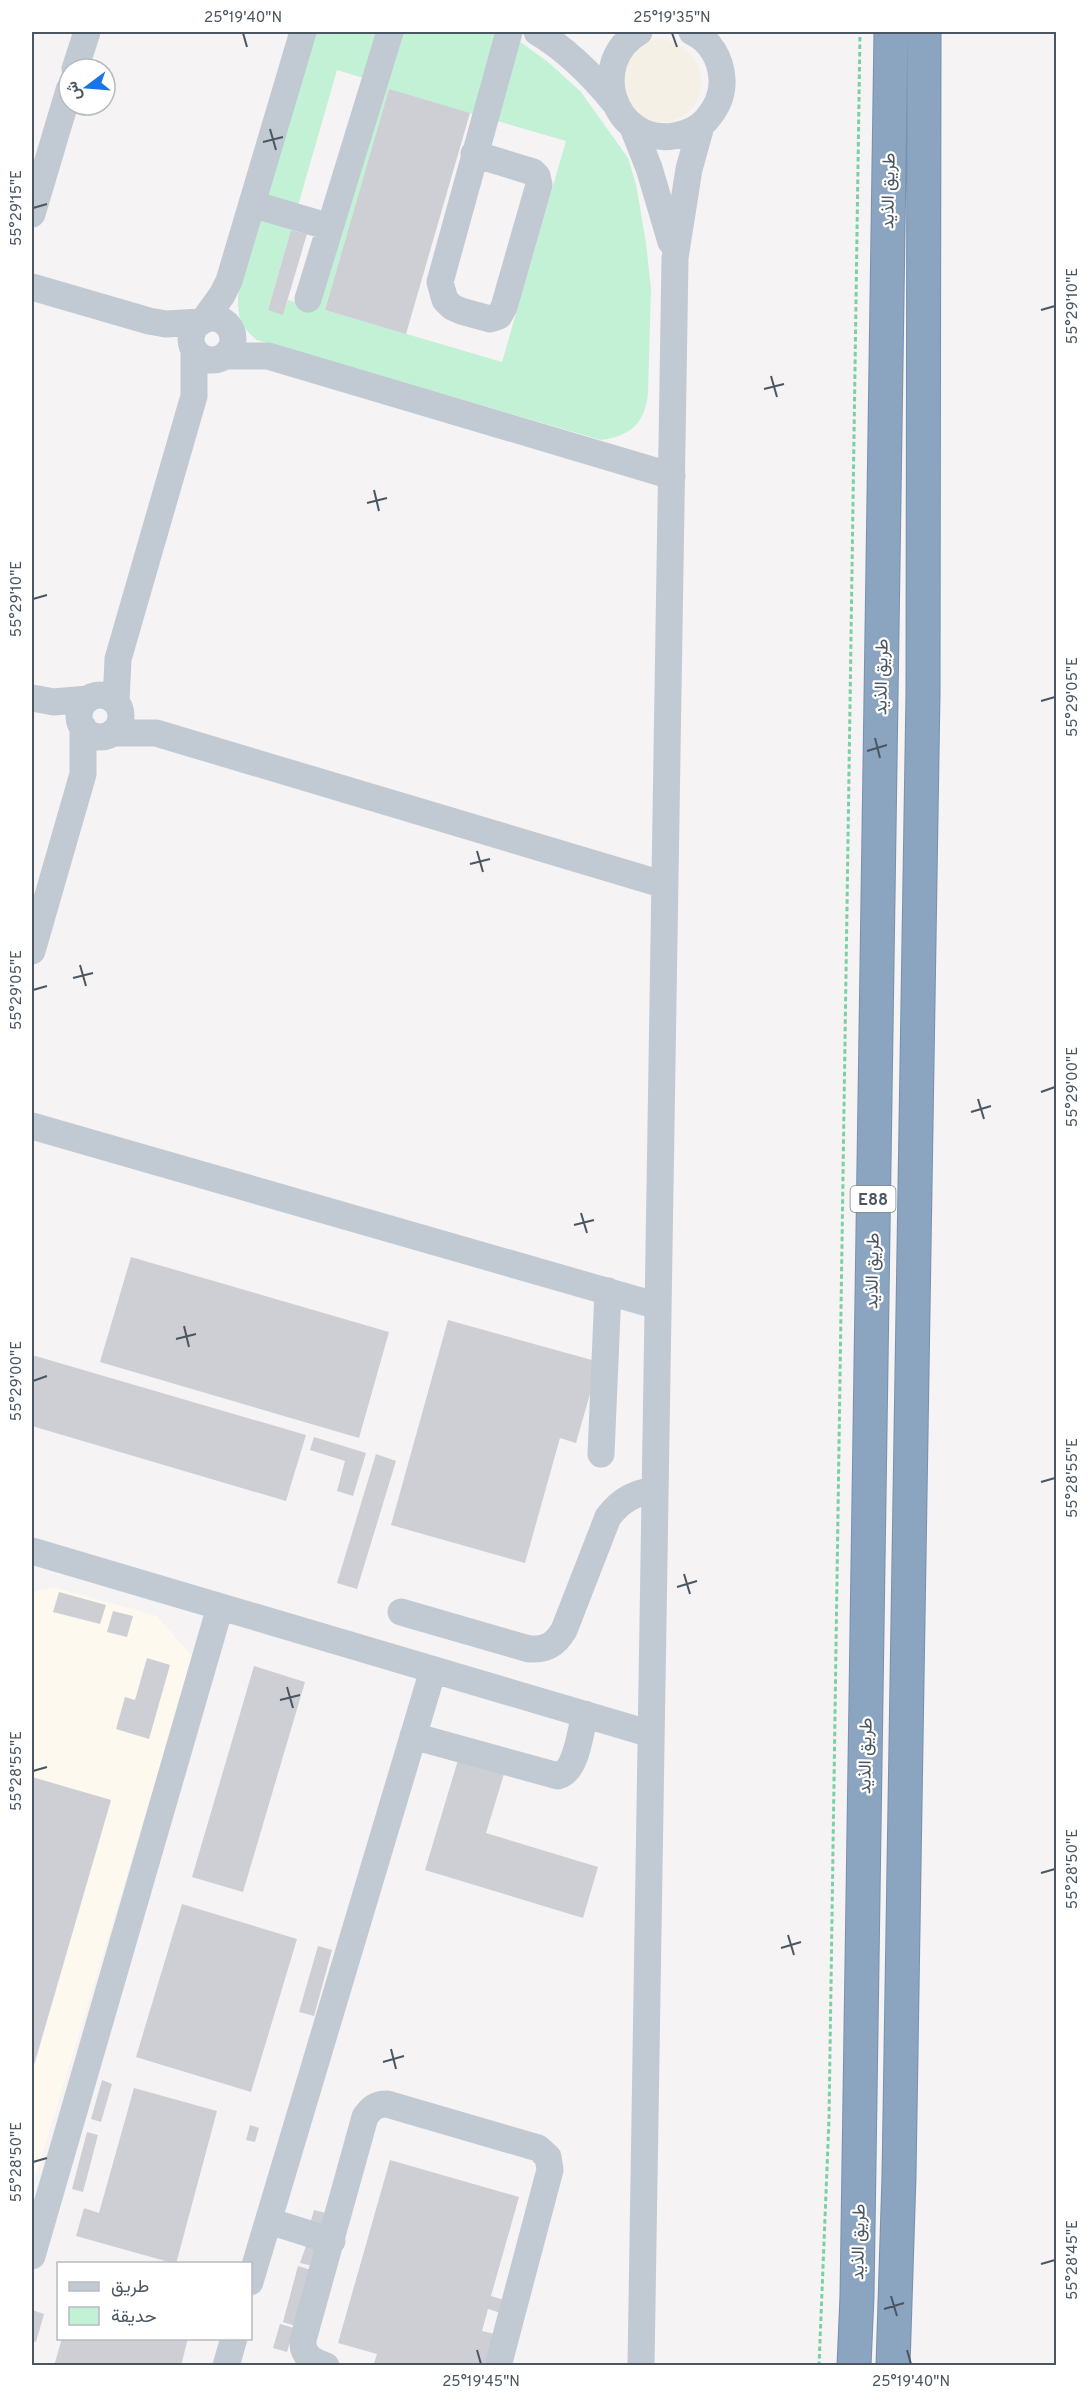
<svg xmlns="http://www.w3.org/2000/svg" width="1088" height="2397" viewBox="0 0 1088 2397" font-family="Overpass,Vazirmatn,sans-serif">
<style>
.commercial{fill:#fdf9ef}
.green{fill:#c3f1d5;fill-rule:evenodd}
.sand{fill:#f5f0e5}
.building{fill:#cdcfd5}
.lines{fill:none;stroke-linecap:round;stroke-linejoin:round}
.highway-casing{stroke:#7690ad;stroke-width:35}
.path{stroke:#7ad0a6;stroke-width:3;stroke-dasharray:4.5 3;stroke-linecap:butt}
.minor{stroke:#c1cad2;stroke-width:27}
.highway{stroke:#8ba5c1;stroke-width:33}
.ticks{fill:none;stroke:#4a5661;stroke-width:2}
.labels{text-anchor:middle;stroke-width:4.5;stroke-linejoin:round;paint-order:stroke}
.shield{fill:#fff;stroke:#808990;stroke-width:1.5}
.shield-label{font-size:16px;font-weight:bold;fill:#4a5661}
.street-label{font-size:18px;fill:#4a5661;stroke:#fff}
.neatline{fill:none;stroke:#4a5661;stroke-width:2}
.ticks-label{font-size:15px;text-anchor:middle;fill:#4a5661}
</style>
<rect width="100%" height="100%" fill="#f5f3f3"/>
<path class="commercial" d="M54 1587 157 1616 193 1657 32 2189V2074L111 1800 32 1777V1592Z"/>
<path class="green" d="M315 32H487L519 41 548 62 581 92 628 158 636 184 646 243 651 289 648 393C645 423 631 436 601 440L257 340C239 325 238 318 238 295ZM337 70 370 80 305 305 288 300 283 314 268 310ZM389 90 566 141 502 362 325 310Z"/>
<path class="sand" d="M664 39C729 59 701 136 647 120 642 118 635 116 631 111 626 102 622 81 619 70 633 49 637 40 664 39Z"/>
<path class="building" d="M389 89 470 113 406 334 325 310Z
M291 230 307 234 283 315 268 310Z
M131 1257 389 1332 359 1438 100 1362Z
M448 1320 599 1362 576 1443 560 1438 525 1563 391 1525Z
M32 1355 306 1435 286 1501 32 1426Z
M314 1437 366 1453 353 1496 337 1491 345 1461 310 1450Z
M376 1454 396 1461 357 1589 337 1583Z
M59 1592 106 1605 100 1624 53 1612Z
M113 1611 133 1616 127 1637 107 1632Z
M147 1658 170 1665 149 1739 116 1729 125 1697 135 1700Z
M254 1666 305 1682 243 1892 192 1877Z
M458 1760 504 1774 486 1833 598 1867 583 1918 425 1870Z
M32 1777 111 1800 32 2072Z
M182 1904 297 1939 251 2092 136 2057Z
M318 1946 332 1950 314 2016 299 2012Z
M102 2080 112 2084 101 2122 91 2119Z
M134 2088 217 2111 176 2264 76 2236 84 2208 99 2213Z
M250 2125 259 2128 255 2142 246 2140Z
M87 2132 98 2135 83 2192 72 2189Z
M390 2160 519 2197 491 2296 504 2300 501 2313 488 2309 482 2331 499 2335 491 2366H373L377 2354 338 2343Z
M314 2210 326 2213 323 2227 310 2224Z
M307 2243 319 2247 313 2266 300 2263Z
M298 2266 311 2270 295 2326 283 2322Z
M32 2310 44 2314 36 2342 32 2341Z
M280 2324 294 2328 287 2352 273 2348Z
M62 2338H188L181 2366H54Z"/>
<g class="lines">
<g class="highway-casing">
<path id="highway" d="M854 2366 857 2296 891 32
M893 2366 899 2176 923 693 924 32"/>
</g>
<path class="path" d="M819 2366 829 2119 860 32"/>
<path class="minor" d="M537 32C567 50 592 75 614 102
M639 32C587 63 613 145 674 136 686 134 698 130 706 120 716 109 723 95 722 79 721 59 710 40 692 32
M75 69 87 32
M632 125 649 168 671 242
M474 154 533 172 537 176 539 185 504 307 499 316 490 319 461 311 452 307 445 300 440 282 509 32
M252 204 330 227
M32 214 69 90
M32 287 149 321 166 324 201 322
M308 299 390 32
M191 339a21 21 0 1 1 42 0a21 21 0 1 1-42 0Z
M204 320 222 295 229 281 303 32
M224 356H268L672 476
M79 716a21 21 0 1 1 42 0a21 21 0 1 1-42 0Z
M32 698 54 702 88 699
M116 702 118 659 194 396V350
M113 733H156L665 885
M32 951 83 774V727
M32 1126 658 1306
M601 1454 608 1291
M32 1551 651 1734
M401 1612 529 1649C546 1650 555 1645 564 1630L608 1517C621 1500 634 1493 655 1490
M413 1736 558 1776C577 1771 580 1732 585 1714
M269 2221 332 2241
M32 2256 220 1607
M250 2282 433 1670
M226 2366 234 2338
M326 2366C312 2361 302 2356 303 2340L365 2117C371 2108 376 2104 387 2104L538 2148 548 2157 550 2170 498 2366
M641 2366 675 258 689 169 701 126"/>
<use href="#highway" class="highway"/>
</g>
<path class="ticks" d="M243 33 247 47M672 33 677 47M270 129 276 150M263 142 283 137M33 208 47 204M1041 310 1055 306M771 376 777 397M764 389 784 384M374 490 379 511M367 503 387 498M33 599 47 595M1041 701 1055 697M875 738 880 758M867 751 887 745M477 851 483 872M470 864 490 859M80 965 86 986M73 978 93 973M33 990 47 986M1041 1092 1055 1087M978 1099 984 1119M971 1112 991 1106M581 1213 587 1233M574 1225 594 1220M184 1326 189 1347M176 1339 196 1334M33 1381 47 1376M1041 1482 1055 1478M684 1574 690 1594M677 1587 697 1581M287 1687 293 1708M280 1700 300 1695M33 1771 47 1767M1041 1873 1055 1869M788 1935 794 1955M781 1948 801 1942M391 2049 396 2069M383 2062 404 2056M33 2162 47 2158M1041 2264 1055 2260M891 2296 897 2316M884 2309 904 2303M477 2350 481 2364M907 2350 911 2364"/>
<g class="labels">
<rect class="shield" x="850.5" y="1186" width="45" height="26" rx="4.5"/>
<g class="shield-label">
<text x="873" y="1205">E88</text>
</g>
<g class="street-label">
<text transform="translate(888 191) rotate(-89)" y="6">طريق الذيد</text>
<text transform="translate(881 677) rotate(-89)" y="6">طريق الذيد</text>
<text transform="translate(872 1271) rotate(-89)" y="6">طريق الذيد</text>
<text transform="translate(865 1756) rotate(-89)" y="6">طريق الذيد</text>
<text transform="translate(858 2242) rotate(-89)" y="6">طريق الذيد</text>
</g>
</g>
<rect width="1088" height="2397" fill="none" stroke="#ffffff" stroke-width="66"/>
<rect x="57" y="2262" width="195" height="78" fill="#ffffff" stroke="#b7bbc0" stroke-width="1.5"/>
<rect x="69" y="2282" width="30" height="9" fill="#c1cad2" stroke="#b7bbc0" stroke-width="1.5"/>
<text x="111" y="2292" font-size="18" fill="#4a5661">طريق</text>
<rect x="69" y="2307" width="30" height="18" fill="#c3f1d5" stroke="#b7bbc0" stroke-width="1.5"/>
<text x="111" y="2322" font-size="18" fill="#4a5661">حديقة</text>
<g transform="translate(87 87) rotate(254)"><circle r="28" fill="#ffffff" stroke="#b7bbc0" stroke-width="1.5"/>
<path d="M0-4.5L10 22L0 15L-10 22Z" fill="#1a73e8"/>
<text y="-9" font-size="16" font-weight="bold" text-anchor="middle" fill="#4a5661">ش</text>
</g>
<rect x="33" y="33" width="1022" height="2331" class="neatline"/>
<g class="ticks-label">
<text x="243" y="22">25°19'40"N</text>
<text x="672" y="22">25°19'35"N</text>
<text transform="translate(16 208) rotate(-90)" y="5">55°29'15"E</text>
<text transform="translate(1072 306) rotate(-90)" y="5">55°29'10"E</text>
<text transform="translate(16 599) rotate(-90)" y="5">55°29'10"E</text>
<text transform="translate(1072 697) rotate(-90)" y="5">55°29'05"E</text>
<text transform="translate(16 990) rotate(-90)" y="5">55°29'05"E</text>
<text transform="translate(1072 1087) rotate(-90)" y="5">55°29'00"E</text>
<text transform="translate(16 1381) rotate(-90)" y="5">55°29'00"E</text>
<text transform="translate(1072 1478) rotate(-90)" y="5">55°28'55"E</text>
<text transform="translate(16 1771) rotate(-90)" y="5">55°28'55"E</text>
<text transform="translate(1072 1869) rotate(-90)" y="5">55°28'50"E</text>
<text transform="translate(16 2162) rotate(-90)" y="5">55°28'50"E</text>
<text transform="translate(1072 2260) rotate(-90)" y="5">55°28'45"E</text>
<text x="481" y="2386">25°19'45"N</text>
<text x="911" y="2386">25°19'40"N</text>
</g>
</svg>
